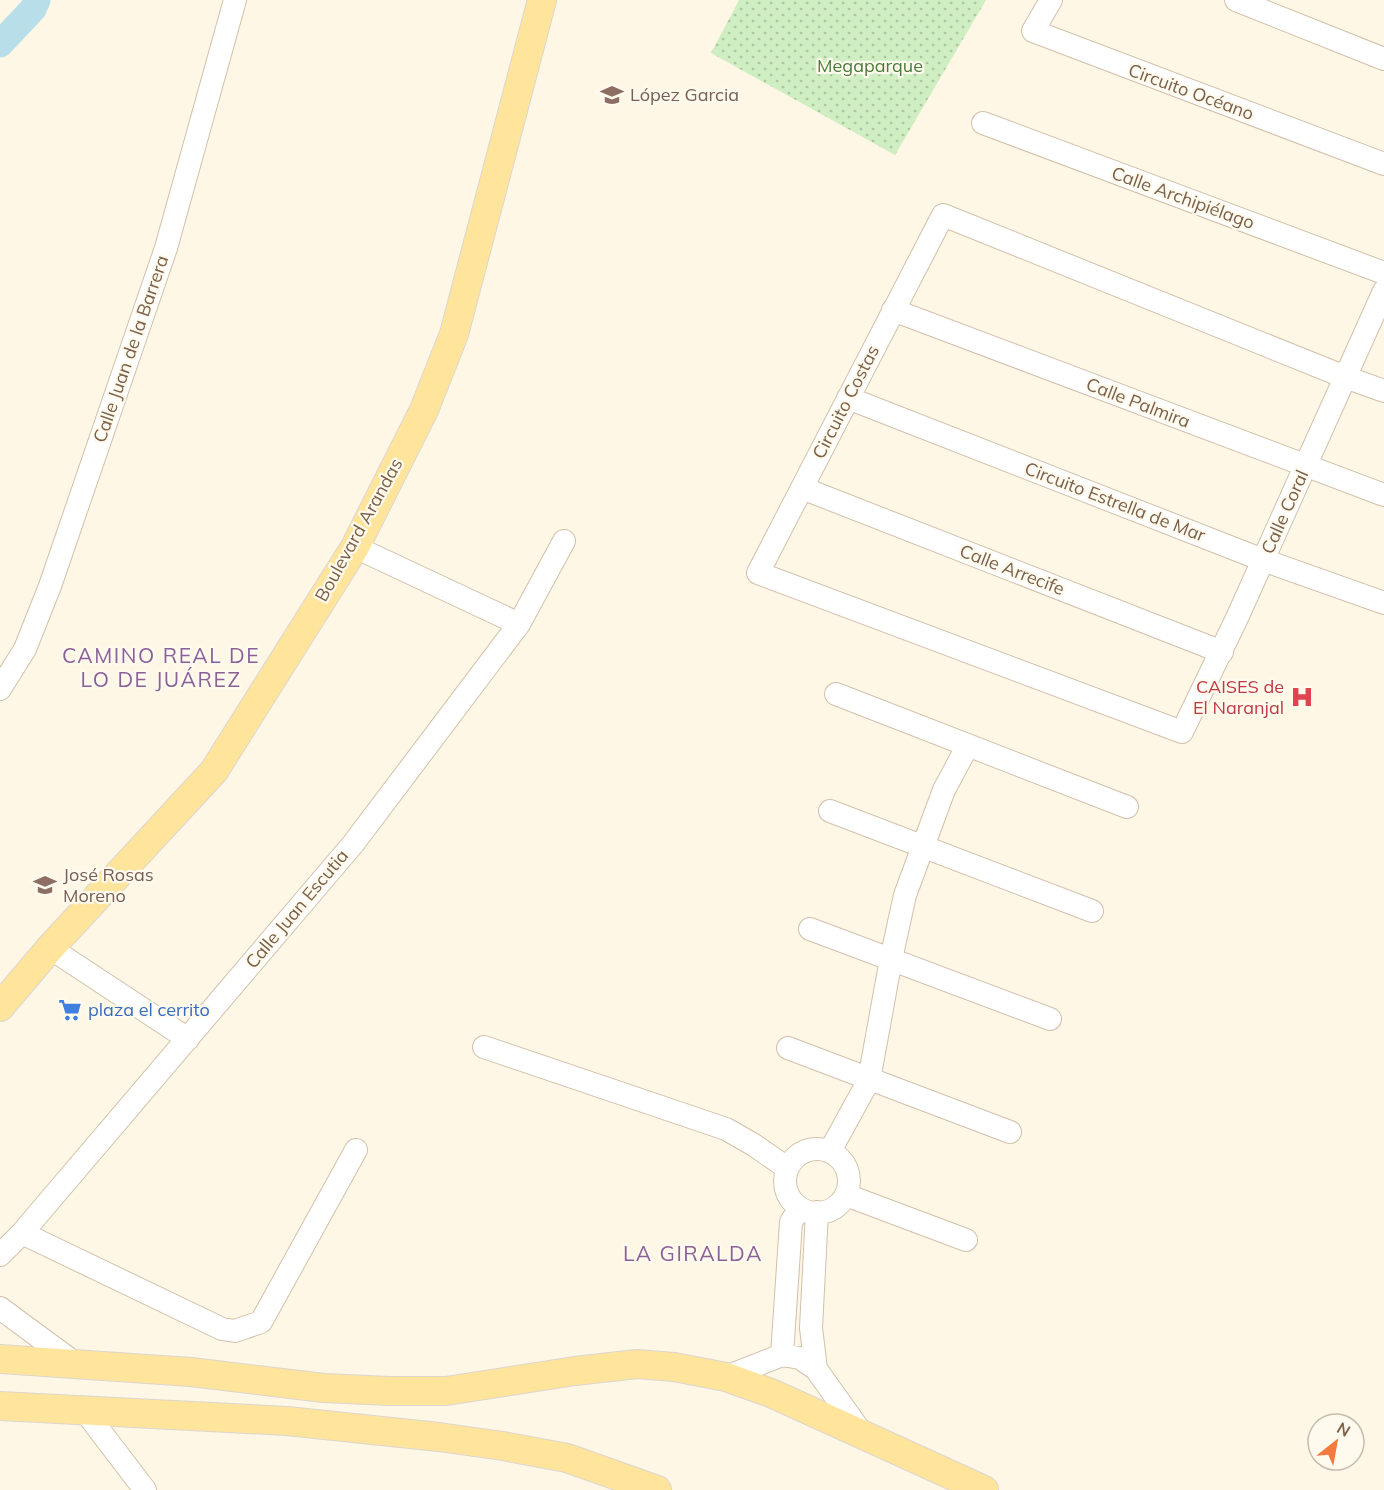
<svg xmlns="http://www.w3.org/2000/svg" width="1384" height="1490" viewBox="0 0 1384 1490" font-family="Mulish,sans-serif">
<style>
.park{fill:url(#park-dots)}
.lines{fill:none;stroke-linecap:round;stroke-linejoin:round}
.river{stroke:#b8deea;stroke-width:27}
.minor-casing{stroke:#d2c0aa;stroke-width:24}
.major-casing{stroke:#ddd5cf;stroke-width:30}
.minor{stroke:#fff;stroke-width:22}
.major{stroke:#ffe59c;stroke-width:28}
.labels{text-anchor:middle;stroke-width:4.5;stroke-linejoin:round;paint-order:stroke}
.park-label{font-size:18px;fill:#477b3c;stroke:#fffaee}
.street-label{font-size:18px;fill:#7b5f48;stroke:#fffaee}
.education-label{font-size:18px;fill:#785e54;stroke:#fffaee;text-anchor:start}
.health-label{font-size:18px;fill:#be3a42;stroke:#fffaee;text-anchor:end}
.shop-label{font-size:18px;fill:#366cbe;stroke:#fffaee;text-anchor:start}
.quarter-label{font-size:21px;letter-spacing:1.5px;fill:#8b5f97;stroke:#fffaee}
</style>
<defs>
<pattern id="park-dots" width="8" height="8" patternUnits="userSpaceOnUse" patternTransform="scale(1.5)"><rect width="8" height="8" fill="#cfeec2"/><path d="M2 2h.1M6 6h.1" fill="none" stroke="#adc4a0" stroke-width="1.8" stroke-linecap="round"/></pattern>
</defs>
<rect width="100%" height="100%" fill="#fef7e6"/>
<path class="park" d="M739 0H986L895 155 711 53Z"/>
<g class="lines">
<path class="river" d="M0 44 33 9 37 0"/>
<g class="minor-casing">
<path id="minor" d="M1051 0 1033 31 1384 164
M1236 0 1384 59
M983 123 1384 273
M1384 291 1237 618 1182 732 758 573 943 215 1345 377 1384 391
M893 310 1384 495
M848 398 1263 560 1384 603
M802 488 1222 652
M355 547 519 624
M0 689 25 649 50 586 166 248 235 0
M836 694 1127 807
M830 811 1092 911
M810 929 1050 1019
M50 948 188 1039
M484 1047 726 1129 754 1145 787 1168
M788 1048 1010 1132
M785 1181a32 32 0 1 1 64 0a32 32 0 1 1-64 0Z
M830 1151 869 1080 891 959 905 895 944 790 968 745
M846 1195 966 1240
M22 1233 222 1329 235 1331 261 1322 356 1150
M0 1255 22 1233 353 844 519 624 564 541
M0 1308 76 1364
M782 1355 791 1222 800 1208
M816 1369 811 1328 817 1212
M726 1377 782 1355 800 1358 816 1369 863 1435
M84 1410 145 1490"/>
</g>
<g class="major-casing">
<path id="major" d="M0 1007 50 948 214 771 355 547 424 410 454 334 542 0
M0 1359 191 1372 324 1388 389 1391H446L575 1371 637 1364 674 1367 726 1377 771 1393 984 1490
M0 1406 287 1421 439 1437 503 1446 567 1458 657 1490"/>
</g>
<use href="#minor" class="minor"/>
<use href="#major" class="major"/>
</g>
<defs>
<g id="school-bare" transform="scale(1.8)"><path d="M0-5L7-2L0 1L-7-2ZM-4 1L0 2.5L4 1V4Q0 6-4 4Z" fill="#8d6e63" stroke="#fffaee" stroke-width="2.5" paint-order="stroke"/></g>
<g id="hospital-bare" transform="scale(1.8)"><path d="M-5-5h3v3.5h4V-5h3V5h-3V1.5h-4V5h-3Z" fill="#e0444e" stroke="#fffaee" stroke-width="2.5" paint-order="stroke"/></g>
<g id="supermarket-bare" transform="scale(1.8)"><path d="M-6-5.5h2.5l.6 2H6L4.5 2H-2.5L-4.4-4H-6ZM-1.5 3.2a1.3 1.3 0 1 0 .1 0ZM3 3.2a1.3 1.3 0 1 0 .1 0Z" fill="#3f7fe0" stroke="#fffaee" stroke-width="2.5" paint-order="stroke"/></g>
</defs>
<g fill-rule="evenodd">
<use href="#school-bare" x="612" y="95"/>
<use href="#hospital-bare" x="1302" y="697"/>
<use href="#school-bare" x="45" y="885"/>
<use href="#supermarket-bare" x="70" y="1010"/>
</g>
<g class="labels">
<g class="park-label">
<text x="870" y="72">Megaparque</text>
</g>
<g class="street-label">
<text transform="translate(1191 92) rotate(20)" y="6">Circuito Océano</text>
<text transform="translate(1183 198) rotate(20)" y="6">Calle Archipiélago</text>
<text transform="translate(131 349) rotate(-71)" y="6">Calle Juan de la Barrera</text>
<text transform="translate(846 402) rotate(-63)" y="6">Circuito Costas</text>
<text transform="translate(1138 403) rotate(21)" y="6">Calle Palmira</text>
<text transform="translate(1115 502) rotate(21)" y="6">Circuito Estrella de Mar</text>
<text transform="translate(1285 512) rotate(-66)" y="6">Calle Coral</text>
<text transform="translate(359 530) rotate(-61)" y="6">Boulevard Arandas</text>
<text transform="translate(1012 570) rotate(21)" y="6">Calle Arrecife</text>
<text transform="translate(297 909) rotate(-50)" y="6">Calle Juan Escutia</text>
</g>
<g class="education-label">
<text x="630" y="101">López Garcia</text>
<text x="63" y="881">José Rosas<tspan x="63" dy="21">Moreno</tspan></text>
</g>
<g class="health-label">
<text x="1284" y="693">CAISES de<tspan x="1284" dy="21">El Naranjal</tspan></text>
</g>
<g class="shop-label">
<text x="88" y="1016">plaza el cerrito</text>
</g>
<g class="quarter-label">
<text x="161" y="663">CAMINO REAL DE<tspan x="161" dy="24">LO DE JUÁREZ</tspan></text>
<text x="693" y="1261">LA GIRALDA</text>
</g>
</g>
<g transform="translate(1336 1442) rotate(31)"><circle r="28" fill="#fffaee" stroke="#cabcac" stroke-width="1.5"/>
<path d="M0-4.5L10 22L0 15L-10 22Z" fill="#f37b40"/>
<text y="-9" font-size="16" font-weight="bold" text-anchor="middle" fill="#7b5f48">N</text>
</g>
</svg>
